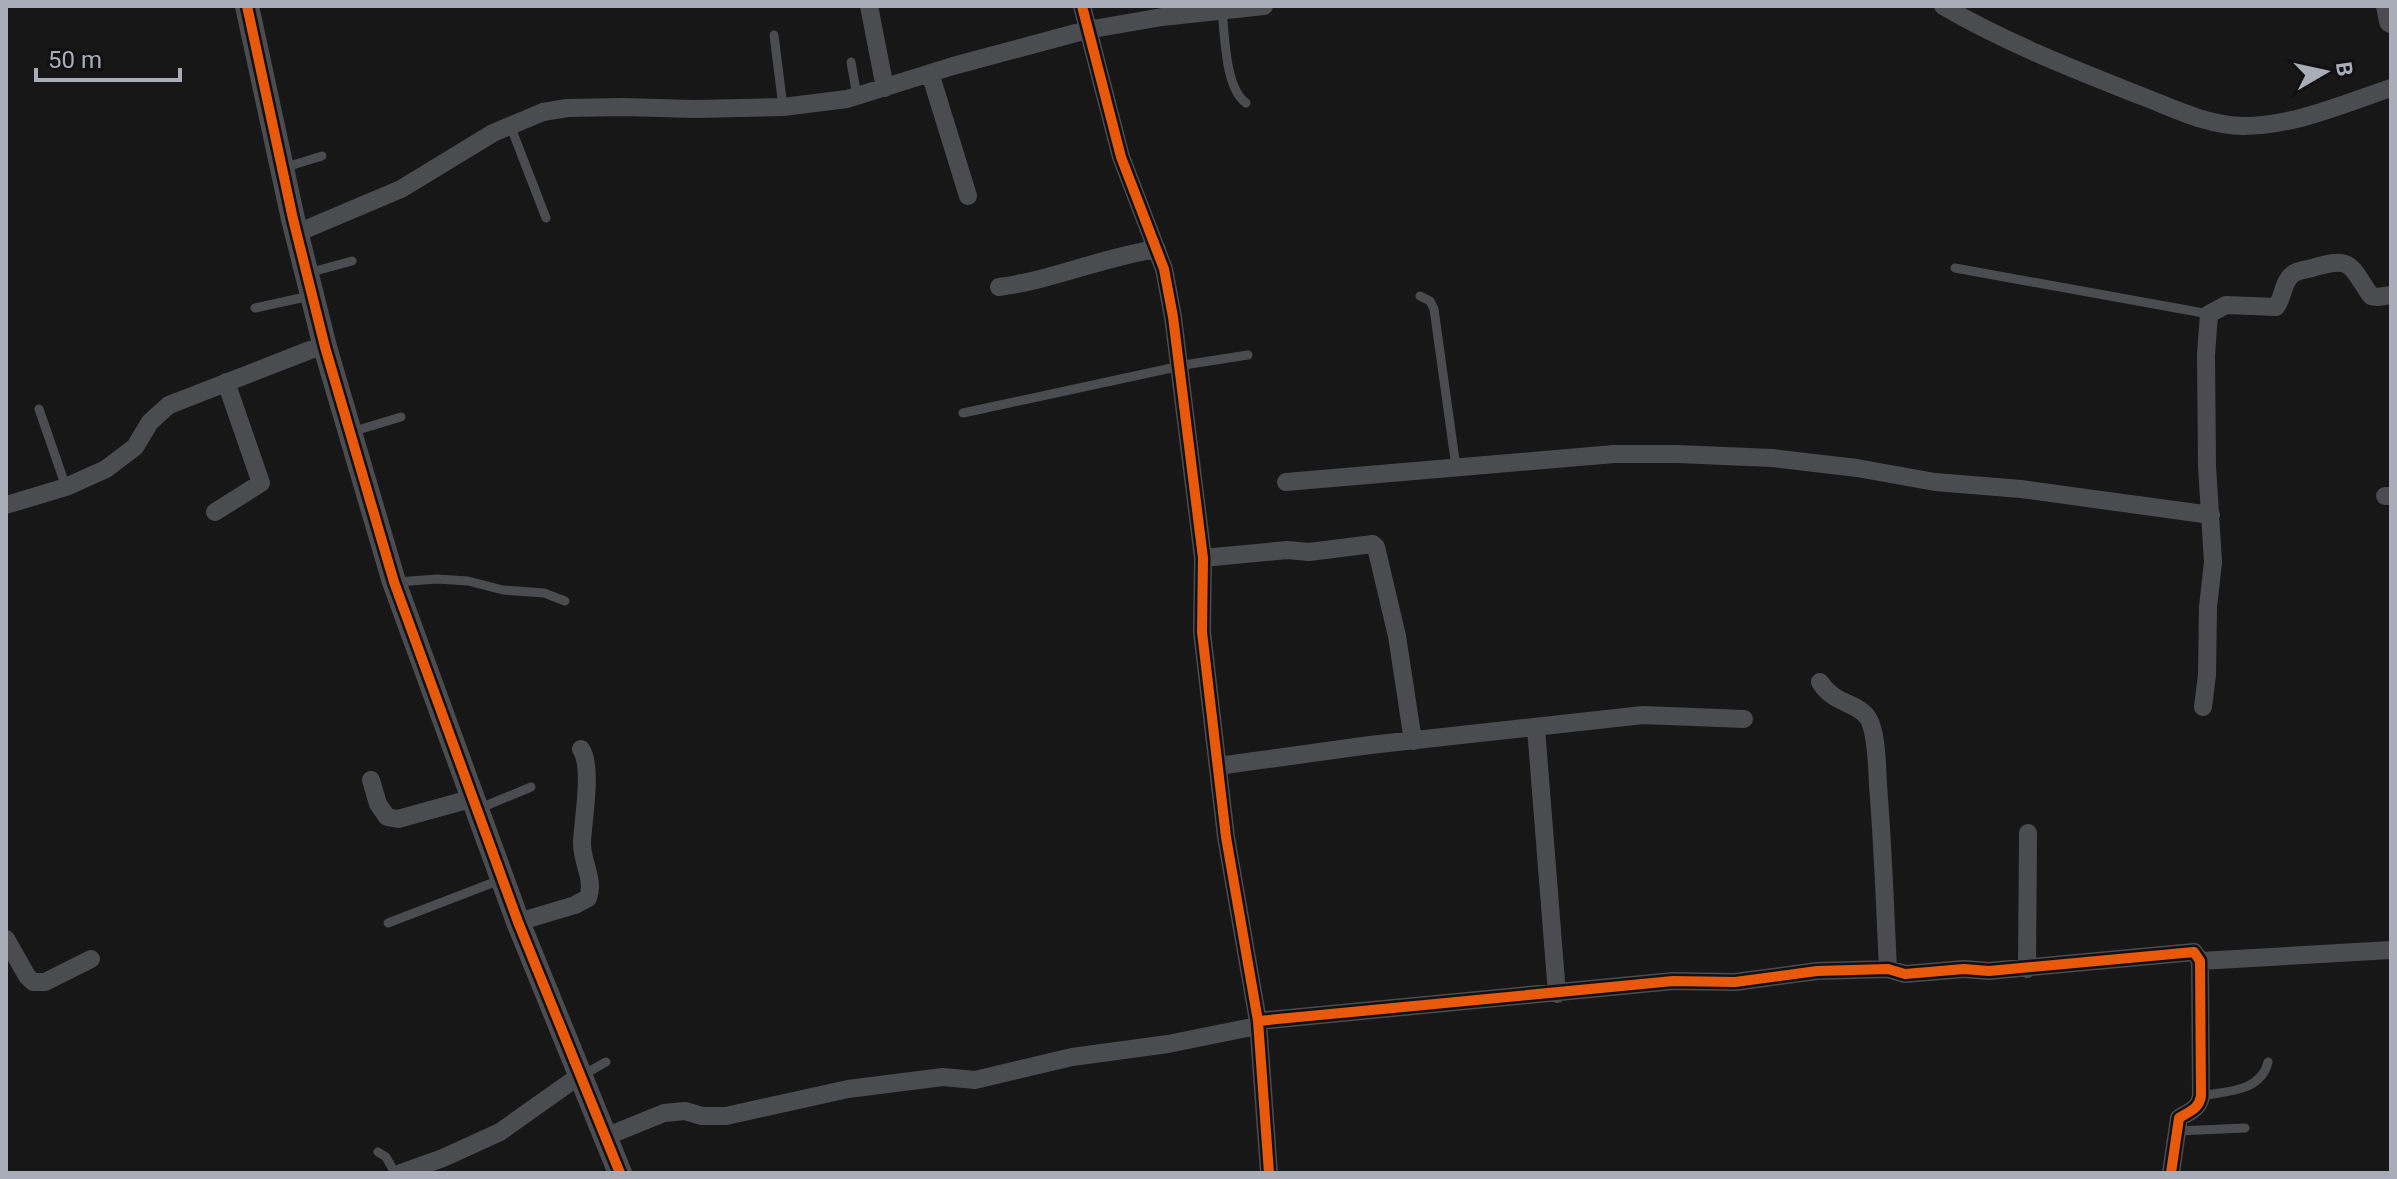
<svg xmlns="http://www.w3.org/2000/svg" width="2397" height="1179" viewBox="0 0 2397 1179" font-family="Roboto,sans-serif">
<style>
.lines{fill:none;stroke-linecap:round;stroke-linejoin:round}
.service{stroke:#4b4c50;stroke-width:9}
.minor{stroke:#4b4c50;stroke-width:18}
.tertiary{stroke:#4b4c50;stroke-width:24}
.cycleway-casing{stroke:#111113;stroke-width:15}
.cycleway{stroke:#e8590c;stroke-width:10}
</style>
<rect width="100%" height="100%" fill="#171717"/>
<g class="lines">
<path class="service" d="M1222 10C1225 36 1225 88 1246 103
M774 35 783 107
M851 62 857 96
M510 125 546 218
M283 168 322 156
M1955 268 2209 314
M308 273 352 261
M1420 296 1430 301 1434 309 1456 467
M255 308 310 296
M39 409 66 487
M963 413 1190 364 1248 355
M351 432 401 417
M397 582 437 579 468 581 503 590 544 593 565 601
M478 809 531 787
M388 923 500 880
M581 1076 606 1062
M2201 1096C2227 1091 2261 1092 2268 1062
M2177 1131 2245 1128
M378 1152 386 1157 395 1173"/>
<path class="minor" d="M869 6 885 88
M1082 6 1121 157 1164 269 1173 317 1203 558 1202 632 1226 837 1258 1021 1269 1173
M1943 6C2006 43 2076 70 2144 97 2175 109 2209 126 2243 126 2294 126 2343 104 2391 88
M930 73 968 196
M297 233 401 189 493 133 543 112 567 108 623 107 694 109 783 107 847 99 953 66 1087 30 1162 17 1264 6
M999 287C1053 280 1103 257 1157 249
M1286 482 1614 454H1677L1772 458 1857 468 1935 482 2021 489 2211 515
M2385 496H2391
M6 505 66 487 106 469 135 447 150 422 169 405 310 350 325 347
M215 512 261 483 226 382
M1203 558 1287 550 1309 552 1373 544 1376 547 1397 636 1413 741
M1820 682C1834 705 1858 702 1868 718 1877 732 1877 768 1878 785 1883 846 1885 908 1888 969
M2203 707 2207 675 2208 607 2213 562 2207 466 2206 355 2209 314 2226 305 2276 307C2283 298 2282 287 2289 278 2293 271 2304 270 2312 268 2352 256 2349 264 2371 296L2378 297 2391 295
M1536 728 1557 994
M1218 766 1370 745 1643 715 1744 719
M371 780 378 804 387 817 398 819 474 798
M518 922 575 905 588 898C595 879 581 861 582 842 583 819 593 767 581 749
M6 939 27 976 33 982H45L91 959
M2200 961 2391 950
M2027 969 2028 833
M1258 1021 1673 981 1735 982 1817 971 1888 969 1905 974 1964 969 1989 971 2194 952 2200 961 2201 1096C2199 1109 2190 1111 2179 1118L2171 1173
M605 1137 664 1113 685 1111 702 1116H726L848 1089 943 1077 975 1080 1072 1057 1168 1044 1257 1026
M401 1173 443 1158 500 1132 579 1076"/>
<path class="tertiary" d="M247 6 293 219 325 347 394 582 518 922 620 1173
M2388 6 2391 21"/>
<g class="cycleway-casing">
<path id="cycleway" d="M247 6 293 219 325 347 394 582 518 922 620 1173
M1082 6 1121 157 1164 269 1173 317 1203 558 1202 632 1226 837 1258 1021 1269 1173
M1258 1021 1673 981 1735 982 1817 971 1888 969 1905 974 1964 969 1989 971 2194 952 2200 961 2201 1096C2199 1109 2190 1111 2179 1118L2171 1173"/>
</g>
<use href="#cycleway" class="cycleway"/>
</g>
<rect width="2397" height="1179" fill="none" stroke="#a8adb8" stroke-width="16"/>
<g transform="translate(2325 72) rotate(81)" stroke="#111113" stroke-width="6" paint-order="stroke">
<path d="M0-6L14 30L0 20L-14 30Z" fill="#a8adb8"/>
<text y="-12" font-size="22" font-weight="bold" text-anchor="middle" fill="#a8adb8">B</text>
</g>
<path d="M36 68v12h144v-12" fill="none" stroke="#a8adb8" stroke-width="4"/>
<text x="48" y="68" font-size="24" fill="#a8adb8" stroke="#111113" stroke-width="6" paint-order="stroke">50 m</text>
</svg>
